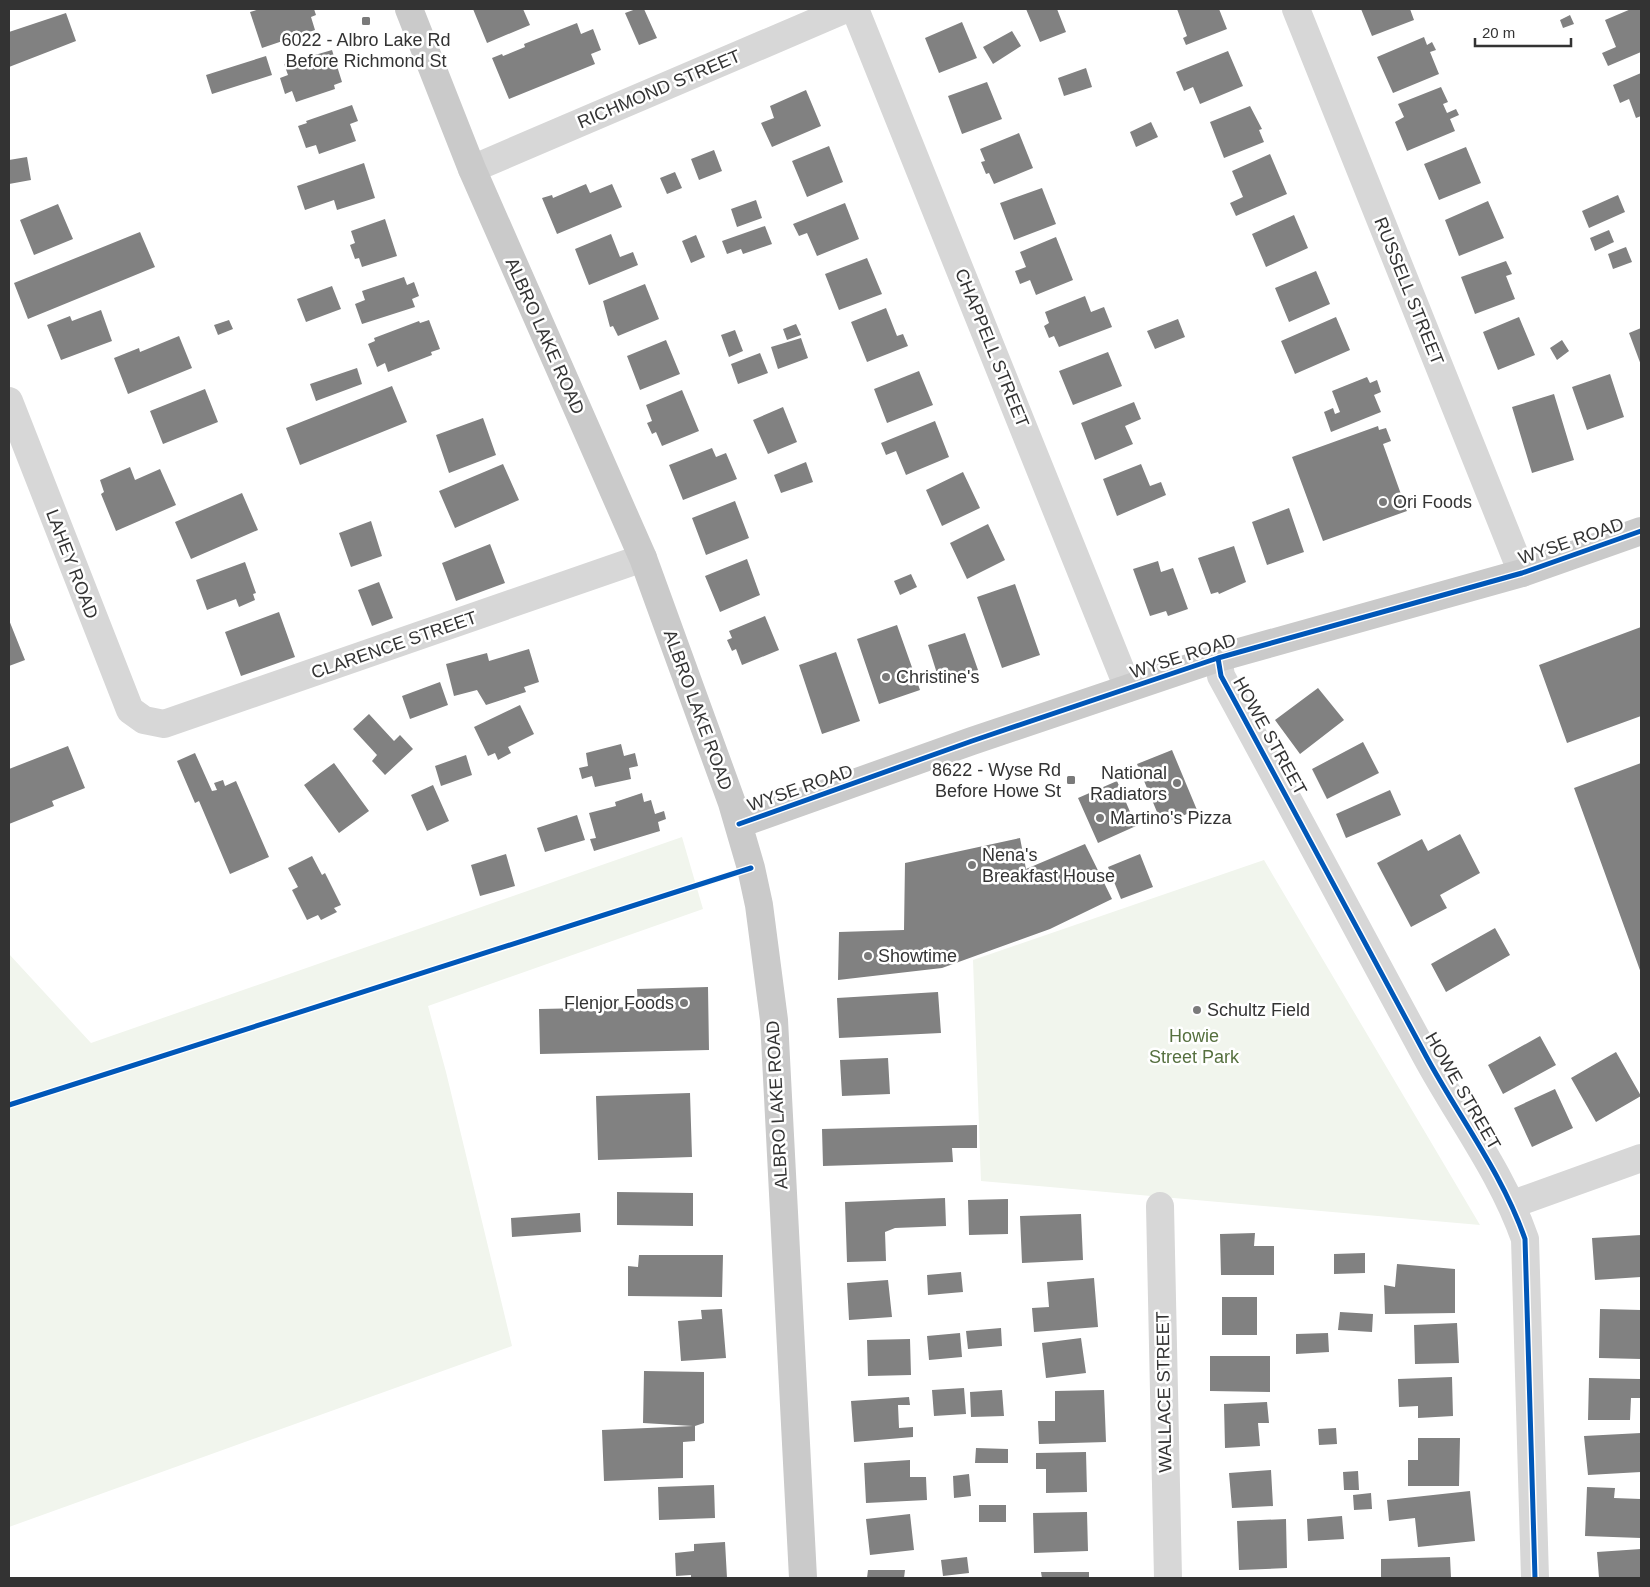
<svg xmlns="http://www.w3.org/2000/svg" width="1650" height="1587" viewBox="0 0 1650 1587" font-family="Arial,sans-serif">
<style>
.green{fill:#f1f5ed}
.building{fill:#818181}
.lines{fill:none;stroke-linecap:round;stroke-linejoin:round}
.minor{stroke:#d7d7d7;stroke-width:28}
.major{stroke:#cacaca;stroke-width:28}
.cycleway-casing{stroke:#fff;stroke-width:8}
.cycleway{stroke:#0057b8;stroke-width:5}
.poi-dot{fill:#7a7a7a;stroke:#fff;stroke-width:2}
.labels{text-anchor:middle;stroke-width:5;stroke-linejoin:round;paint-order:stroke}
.poi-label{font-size:18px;fill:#333;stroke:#fff;text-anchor:start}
.street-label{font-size:18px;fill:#333;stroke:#fff}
.park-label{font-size:18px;fill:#56703f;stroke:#fff}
</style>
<rect width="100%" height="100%" fill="#fff"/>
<path class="green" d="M682 837 703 909 428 1006 446 1072 512 1346 9 1527V954L91 1043Z
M1264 860 1480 1225 981 1181 973 960Z"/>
<path class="building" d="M260 9H314L316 15 311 17 315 30 262 48 250 12Z
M473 9H523L530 25 487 43Z
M636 9H644L657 38 639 45 625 13Z
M1026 9H1057L1066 32 1040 42Z
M1177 9H1219L1227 29 1186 45 1183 38 1187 36Z
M1361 9H1410L1414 20 1372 36Z
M1631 9H1641V52L1608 66 1602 53 1616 47 1605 20Z
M66 13 76 41 9 67V32Z
M1570 15 1574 24 1563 28 1560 20Z
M962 22 977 58 939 73 925 38Z
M577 23 581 34 593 29 601 50 591 54 595 64 509 99 492 58 502 54 503 56 525 47 524 44Z
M1012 31 1021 46 993 64 983 47Z
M1424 37 1427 45 1432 42 1436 50 1430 52 1439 74 1393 93 1377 57Z
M332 50 342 82 334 85 335 89 296 102 292 91 285 94 280 78 288 75 284 64Z
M1228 51 1243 86 1200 104 1193 87 1184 91 1176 72Z
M266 56 272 75 212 94 206 75Z
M1086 68 1092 87 1064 96 1058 78Z
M1641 73V116L1636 118 1629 99 1620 103 1613 85Z
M987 82 1002 119 962 134 948 96Z
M1441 87 1448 102 1443 104 1447 113 1456 109 1459 115 1450 119 1455 131 1407 151 1395 122 1404 117 1398 104Z
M806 90 821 126 772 147 761 123 774 118 770 106Z
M352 105 358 121 350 124 356 141 319 154 316 145 306 148 298 126 307 123 306 121Z
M1250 106 1262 129 1259 130 1264 142 1224 158 1210 122Z
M1151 122 1158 137 1136 147 1130 132Z
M1019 133 1033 168 994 184 989 173 986 174 981 162 985 161 980 149Z
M829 146 843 182 807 197 792 161Z
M1466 147 1481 183 1439 200 1424 164Z
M714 150 722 171 699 180 691 159Z
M1270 154 1287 194 1236 216 1230 203 1243 197 1232 171Z
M27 157 31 180 9 184V160Z
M364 163 375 198 337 210 334 200 305 210 297 186Z
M675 172 682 188 667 194 660 178Z
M586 184 590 193 612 184 622 207 557 234 542 198 552 195 553 198Z
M1042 188 1056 224 1014 240 1000 203Z
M1618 195 1625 212 1589 228 1582 211Z
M756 200 762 218 737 227 731 209Z
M1488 201 1504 238 1459 256 1445 220Z
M845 203 859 239 817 256 807 233 799 236 793 224Z
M58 204 73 239 34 255 20 220Z
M1294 215 1308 248 1266 267 1252 234Z
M385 219 397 256 362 267 359 258 355 259 350 245 355 243 351 231Z
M765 226 772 244 743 254 741 249 727 254 722 241Z
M1609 230 1614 242 1595 251 1590 238Z
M140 232 155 267 28 319 14 283Z
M611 234 620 257 633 252 638 265 589 285 575 249Z
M696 235 705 257 691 263 682 241Z
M1056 237 1073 280 1036 295 1030 280 1020 284 1015 271 1026 267 1020 252Z
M1626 247 1632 262 1613 269 1608 254Z
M867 258 882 294 839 310 825 274Z
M1506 261 1512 274 1506 276 1515 299 1475 314 1461 277Z
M1316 271 1330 304 1289 322 1275 288Z
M404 277 407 285 414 282 419 296 412 299 415 307 362 324 355 304 365 300 362 291Z
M645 284 659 319 618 336 613 326 610 327 603 301Z
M332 286 341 309 306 322 297 299Z
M1085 296 1091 312 1104 307 1112 327 1059 347 1054 336 1049 338 1044 326 1049 323 1045 312Z
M886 308 897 336 903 334 908 346 867 362 851 322Z
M101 310 112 341 61 360 47 325 70 316 72 321Z
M1336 317 1350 350 1295 374 1281 341Z
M1519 317 1535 355 1498 370 1483 332Z
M1178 319 1185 337 1155 349 1147 331Z
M229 320 233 329 218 335 214 325Z
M429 320 440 349 431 352 432 355 388 372 385 363 377 367 368 344 375 341 374 338 419 321 420 323Z
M796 324 801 335 787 340 783 329Z
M1641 328V365L1629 333Z
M735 330 743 351 729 357 721 335Z
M179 336 192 368 128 394 114 358 139 348 140 352Z
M801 338 808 358 778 369 771 347Z
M666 340 680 374 640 390 627 356Z
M1562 340 1569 351 1557 360 1550 348Z
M1108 352 1122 386 1073 405 1059 371Z
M760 353 768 373 738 384 731 364Z
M357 368 362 384 316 401 310 384Z
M919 371 933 405 887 423 874 389Z
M1610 374 1624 417 1587 430 1572 387Z
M1367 377 1370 383 1377 380 1381 392 1374 395 1381 412 1331 432 1324 412 1333 408 1335 414 1340 412 1332 391Z
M392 386 407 422 300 465 286 428Z
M205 389 218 422 163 444 150 411Z
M682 390 699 431 662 446 656 432 652 434 647 423 652 421 646 405Z
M1554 394 1574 460 1532 473 1512 407Z
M1134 402 1141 419 1125 426 1133 444 1095 460 1081 423Z
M783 407 797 442 768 454 753 420Z
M483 418 496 455 449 473 436 435Z
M935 421 949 457 906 475 896 451 886 455 881 443Z
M1378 426 1379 430 1386 428 1391 441 1383 444 1407 511 1323 541 1292 457Z
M712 448 716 457 726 453 737 479 683 500 669 465Z
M806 462 813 482 781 493 774 475Z
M503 464 519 500 455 528 439 491Z
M1141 464 1150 486 1161 482 1166 495 1117 516 1103 479Z
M130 467 135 480 160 469 176 505 116 531 101 494 104 492 100 480Z
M963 472 980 508 942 526 926 490Z
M242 493 258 530 191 559 175 522Z
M735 501 749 538 706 555 692 518Z
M1289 508 1304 552 1267 565 1252 522Z
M371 521 382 556 351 567 339 533Z
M988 524 1005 560 967 579 950 543Z
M490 544 505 583 456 601 442 563Z
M1234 546 1246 582 1219 594 1218 592 1211 594 1198 558Z
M747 559 760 595 720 612 705 576Z
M1158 561 1161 572 1173 568 1188 609 1168 616 1166 611 1150 616 1133 569Z
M245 562 256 593 253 594 255 600 239 607 236 599 207 610 196 580Z
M911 574 917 587 900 595 894 581Z
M379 582 393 618 372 626 358 590Z
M1015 584 1040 655 1002 668 977 597Z
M279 612 295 657 241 676 225 632Z
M765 616 779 650 742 665 736 649 732 651 727 640 732 638 729 631Z
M9 620 25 660 9 666Z
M897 625 920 690 879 704 857 639Z
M1641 627V716L1567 743 1539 665Z
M965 633 978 670 940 683 928 645Z
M529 649 539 682 524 687 526 692 486 705 477 690 454 696 446 664 487 653 489 661Z
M836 652 860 721 822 734 799 665Z
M440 682 448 705 410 719 402 696Z
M1318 688 1344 720 1300 754 1275 720Z
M520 705 534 734 508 747 511 753 498 760 495 753 488 756 474 727Z
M369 714 394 741 400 735 413 749 385 775 372 761 377 755 353 729Z
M1363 742 1379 773 1327 799 1312 769Z
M621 744 624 756 635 753 638 766 629 768 631 779 595 787 592 776 582 779 579 768 588 766 586 753Z
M68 746 85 788 52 801 54 806 9 824V769Z
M1172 750 1197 810 1162 824 1137 764Z
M195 753 212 791 217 790 214 783 223 780 225 786 236 781 269 857 230 874 199 801 195 803 177 761Z
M466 755 472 775 441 786 435 766Z
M334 763 369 811 339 833 304 785Z
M1641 763V973L1574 788Z
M1117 781 1136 826 1098 843 1078 798Z
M433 785 449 821 427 831 411 795Z
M1390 790 1401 815 1346 838 1336 814Z
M642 793 644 802 651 800 655 814 664 811 666 819 658 822 660 831 594 851 590 839 596 838 589 813 616 806 615 802Z
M577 815 585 840 545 852 537 828Z
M1460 834 1480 873 1440 895 1447 908 1411 927 1377 863 1422 839 1428 851Z
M1020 838 1026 869 1085 844 1112 899 1050 929 942 968 838 980 839 932 904 930 905 863Z
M506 854 515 886 480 896 471 865Z
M1140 854 1153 887 1121 899 1108 867Z
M312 856 322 875 325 873 341 905 334 908 337 912 321 920 318 915 307 920 292 890 298 887 288 868Z
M1495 928 1510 955 1446 992 1431 964Z
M708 987 709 1050 540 1054 539 1009 638 1007 637 989Z
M938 992 941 1033 839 1038 837 998Z
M1540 1036 1556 1065 1503 1094 1488 1065Z
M1616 1052 1641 1096 1596 1122 1571 1078Z
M888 1058 890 1094 842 1096 840 1060Z
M1555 1089 1573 1128 1532 1147 1514 1108Z
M690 1093 692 1157 598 1160 596 1096Z
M977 1125V1148H952L953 1162 823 1166 822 1129Z
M617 1192 693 1193V1226L617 1225Z
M945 1198 946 1226 895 1228 885 1232 886 1261 847 1262 845 1202Z
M1008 1199V1234L969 1235 968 1200Z
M580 1213 581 1232 512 1237 511 1218Z
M1081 1214 1083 1260 1022 1263 1020 1216Z
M1255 1233 1254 1246H1274V1275H1221L1220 1234Z
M1641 1235V1277L1595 1280 1592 1238Z
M1365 1253V1273L1334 1274V1254Z
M639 1255H723L722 1297 628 1296V1266L638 1267Z
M1397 1264 1455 1269V1313L1385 1314 1384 1285 1395 1287Z
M961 1272 963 1292 928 1295 927 1275Z
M1094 1278 1098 1327 1034 1332 1032 1308 1049 1307 1047 1282Z
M888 1280 892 1317 849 1320 847 1283Z
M1222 1297H1257V1335H1222Z
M722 1309 726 1358 681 1361 678 1321 702 1319 701 1310Z
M1600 1309 1641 1310V1359L1599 1358Z
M1340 1312 1373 1314 1372 1332 1338 1330Z
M1457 1323 1459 1363 1415 1364 1414 1325Z
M1001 1328 1002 1346 968 1349 966 1331Z
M960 1333 962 1357 929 1360 927 1336Z
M1328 1333 1329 1352 1296 1354V1334Z
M1081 1338 1086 1373 1046 1378 1042 1343Z
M910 1339 911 1375 868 1376 867 1340Z
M1210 1356H1270V1392L1210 1391Z
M644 1371 704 1372V1423L695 1426V1441L683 1442V1478L604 1481 602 1430 693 1426 643 1423Z
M1452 1377 1453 1416 1418 1418V1406L1399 1407 1398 1379Z
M1589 1378 1641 1379V1398H1631L1630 1420H1588Z
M964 1388 966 1414 934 1416 932 1390Z
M1002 1390 1004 1416 971 1417 970 1392Z
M1104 1390 1106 1442 1039 1444 1038 1421H1055V1391Z
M909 1397 910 1405H898L899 1428 913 1427V1437L854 1442 851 1401Z
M1267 1402 1269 1423H1258L1260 1446 1225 1448 1224 1404Z
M1336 1428 1337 1444 1319 1445 1318 1429Z
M1641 1433V1472L1588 1475 1584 1436Z
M1418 1438H1460L1459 1486H1408V1460H1418Z
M976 1448 1008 1449V1463H975Z
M1086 1452 1087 1492 1046 1493V1469H1036V1453Z
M910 1460V1477H926L927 1500 866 1503 864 1463Z
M1271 1470 1273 1506 1232 1508 1229 1473Z
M1358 1471 1359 1490H1344L1343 1472Z
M969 1474 971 1496 954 1498 953 1476Z
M714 1485 715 1518 659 1520 658 1487Z
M1587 1487 1615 1488 1614 1498 1641 1499V1538L1585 1536Z
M1470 1491 1475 1541 1418 1547 1415 1518 1389 1521 1387 1500Z
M1371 1493 1372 1509 1354 1510 1353 1495Z
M979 1505H1006V1522H979Z
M1087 1512 1088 1551 1034 1553 1033 1513Z
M910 1514 914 1550 870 1555 866 1519Z
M1342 1516 1344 1539 1308 1541 1307 1519Z
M1286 1519 1287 1568 1239 1570 1237 1521Z
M725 1542 727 1578H691V1575L676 1576 675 1553 694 1551V1544Z
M1641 1549V1578H1599L1597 1552Z
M967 1557 969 1573 943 1576 941 1560Z
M1450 1557 1451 1578H1381V1559Z
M868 1570H905L904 1578H867Z
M1041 1572H1089V1578H1042Z"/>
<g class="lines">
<path class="minor" d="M855 9 1128 688
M1296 9 1522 573
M472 169 846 9
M9 401 130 710 144 720 164 724 643 558
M1218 658 1221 676C1290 802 1357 929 1426 1056 1459 1117 1502 1173 1525 1239L1535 1578
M1513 1204 1641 1158
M1160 1206 1168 1578"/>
<path class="major" d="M409 9 472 169 643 558 732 803 751 868 759 905 774 1020 803 1578
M739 824 972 741 1218 658 1522 573 1641 531"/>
<g class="cycleway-casing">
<path id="cycleway" d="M1218 658 1221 676C1290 802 1357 929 1426 1056 1459 1117 1502 1173 1525 1239L1535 1578
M739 824 972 741 1218 658 1522 573 1641 531
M9 1105 751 868"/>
</g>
<use href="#cycleway" class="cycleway"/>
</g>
<g class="poi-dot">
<rect x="361" y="16" width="10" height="10" rx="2.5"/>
<circle cx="1383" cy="502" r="5"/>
<circle cx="886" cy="677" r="5"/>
<rect x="1066" y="775" width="10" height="10" rx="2.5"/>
<circle cx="1177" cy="783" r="5"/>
<circle cx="1100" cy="818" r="5"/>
<circle cx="972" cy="865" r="5"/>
<circle cx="868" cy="956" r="5"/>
<circle cx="684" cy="1003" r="5"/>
<circle cx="1197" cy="1010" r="5"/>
</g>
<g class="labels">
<g class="poi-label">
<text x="366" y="46" text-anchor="middle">6022 - Albro Lake Rd<tspan x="366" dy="21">Before Richmond St</tspan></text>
<text x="1393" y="508">Ori Foods</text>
<text x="896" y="683">Christine's</text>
<text x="1061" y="776" text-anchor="end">8622 - Wyse Rd<tspan x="1061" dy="21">Before Howe St</tspan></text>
<text x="1167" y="779" text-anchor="end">National<tspan x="1167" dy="21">Radiators</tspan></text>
<text x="1110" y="824">Martino's Pizza</text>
<text x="982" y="861">Nena's<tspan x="982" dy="21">Breakfast House</tspan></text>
<text x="878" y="962">Showtime</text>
<text x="674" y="1009" text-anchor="end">Flenjor Foods</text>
<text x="1207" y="1016">Schultz Field</text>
</g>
<g class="street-label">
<text transform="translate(659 89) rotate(-23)" y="6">RICHMOND STREET</text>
<text transform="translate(1409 291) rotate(68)" y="6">RUSSELL STREET</text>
<text transform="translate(545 336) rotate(66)" y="6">ALBRO LAKE ROAD</text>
<text transform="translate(992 348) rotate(68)" y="6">CHAPPELL STREET</text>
<text transform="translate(1571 541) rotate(-19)" y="6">WYSE ROAD</text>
<text transform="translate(72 564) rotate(69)" y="6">LAHEY ROAD</text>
<text transform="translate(394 645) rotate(-19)" y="6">CLARENCE STREET</text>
<text transform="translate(1183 656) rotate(-18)" y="6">WYSE ROAD</text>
<text transform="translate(698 710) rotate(70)" y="6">ALBRO LAKE ROAD</text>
<text transform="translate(1270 736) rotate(61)" y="6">HOWE STREET</text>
<text transform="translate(800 788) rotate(-19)" y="6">WYSE ROAD</text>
<text transform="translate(1463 1091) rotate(60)" y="6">HOWE STREET</text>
<text transform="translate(777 1105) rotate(-93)" y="6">ALBRO LAKE ROAD</text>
<text transform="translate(1164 1392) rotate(-91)" y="6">WALLACE STREET</text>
</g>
<g class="park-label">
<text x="1194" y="1042">Howie<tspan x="1194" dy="21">Street Park</tspan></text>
</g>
</g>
<rect width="1650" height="1587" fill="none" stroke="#333333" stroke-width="20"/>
<path d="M1475 38v8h96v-8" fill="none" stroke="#333333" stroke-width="2.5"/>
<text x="1482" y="38" font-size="15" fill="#333333" stroke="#ffffff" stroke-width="4" paint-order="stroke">20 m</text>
</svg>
